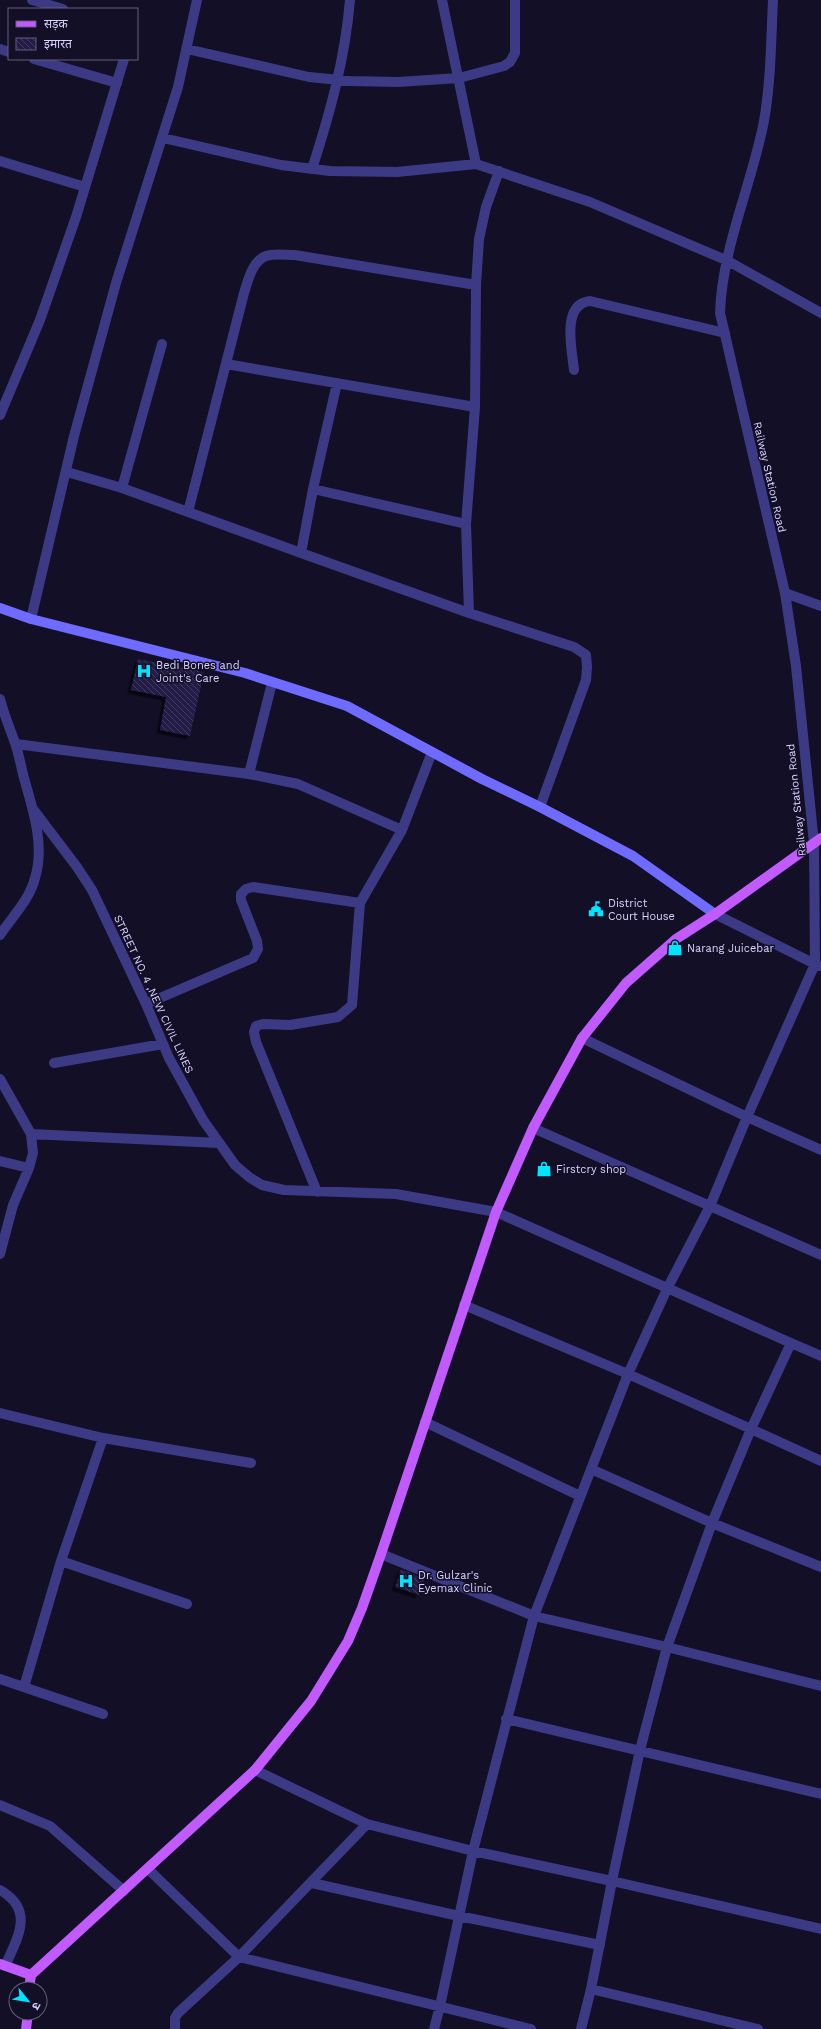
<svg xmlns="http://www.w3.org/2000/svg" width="821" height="2029" viewBox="0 0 821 2029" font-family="'Work Sans','Noto Sans Devanagari',sans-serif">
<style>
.building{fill:url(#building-back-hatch);filter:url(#shadow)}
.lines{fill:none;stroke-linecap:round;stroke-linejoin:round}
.minor{stroke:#3d3a85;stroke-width:10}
.secondary{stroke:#6f6bff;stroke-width:10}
.primary{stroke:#c25bff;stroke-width:10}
.labels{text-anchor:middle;stroke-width:3;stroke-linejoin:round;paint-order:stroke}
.street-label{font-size:11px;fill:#d9d4ff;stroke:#130f26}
.poi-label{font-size:11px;fill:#d9d4ff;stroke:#130f26;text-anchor:start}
</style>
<defs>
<pattern id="building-back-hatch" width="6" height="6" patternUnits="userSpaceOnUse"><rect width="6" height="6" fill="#241b47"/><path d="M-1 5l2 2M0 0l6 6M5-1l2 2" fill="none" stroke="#433b63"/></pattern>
<filter id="shadow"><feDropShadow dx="-3.5" dy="3.5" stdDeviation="0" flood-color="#0009"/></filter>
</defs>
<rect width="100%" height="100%" fill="#130f26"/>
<path class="building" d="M138 659 204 672 190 736 160 730 166 697 131 690Z
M401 1569 424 1579 419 1595 395 1587Z"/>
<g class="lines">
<path class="minor" d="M32 0 63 9
M442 0 476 164
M773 0C771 40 771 81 764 121 752 184 722 248 720 313L785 593 796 666 814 843 815 964 747 1117 821 1150
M0 49 9 52
M187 49 309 77 350 81 398 82 459 78 504 66 510 62 515 53V0
M34 59 117 83
M163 138 281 165 330 171 397 172 476 164 590 202 728 261 821 313
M0 161 85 187
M312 169C330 113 345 59 350 0
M226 364 475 407
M574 370C572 350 561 304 590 301L725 333
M337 383 313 489 301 553 469 613 574 647 586 655 587 667 586 680 540 807
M0 415 40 320 76 217 124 59
M67 472 122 488 301 553
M122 488 162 344
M313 489 466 524
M188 512 244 293C248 281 252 261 266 256 274 253 287 255 295 255L476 285
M785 593 821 606
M469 613 466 524 475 407 476 285 479 239 486 207 499 171
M31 619 74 436 116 283 178 87 197 0
M0 699C4 715 10 728 15 743 19 754 21 767 24 778 33 810 45 845 35 878 30 899 12 917 0 935
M16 744 249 774 298 784 402 830
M249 774 272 683
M33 809 77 867 92 890 146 1004 169 1058 203 1120 235 1165 249 1177 262 1185 284 1190 396 1194 496 1212 791 1343 751 1429 628 1374 464 1305
M715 914 819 966
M146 1004 253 958 258 949 257 941 241 900V894L246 889 253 887 360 903
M54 1063 163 1044
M0 1079 31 1134 33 1153 29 1168 13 1205 0 1254
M533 1128 821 1255
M31 1134 219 1143
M0 1161 29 1168
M317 1192 256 1042 254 1032 256 1026 263 1024 290 1025 338 1017 352 1005 360 903 402 830 432 752
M791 1343 821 1356
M0 1413 103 1438 251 1463
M425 1422 580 1496
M591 1469 712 1523 751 1429 821 1461
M381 1554 534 1616 628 1374 667 1289 710 1206 747 1117 582 1038
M61 1561 187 1604
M821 1567 712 1523 667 1647 640 1750 612 1881 473 1851 534 1616 667 1647 821 1686
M0 1679 103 1714
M24 1687 61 1561 103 1438
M506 1719 821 1794
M255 1770 367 1824
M0 1805 50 1826 124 1891
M148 1869 239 1957 178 2013 175 2018V2029
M312 1883 459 1916 600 1945
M0 1890C35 1910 18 1937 5 1966
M591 1989 612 1881 821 1929
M434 2029 440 2006 473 1851 367 1824 239 1957 531 2029
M581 2029 591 1989 758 2029"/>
<path class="secondary" d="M0 608 31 619 245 673 347 706 482 779 540 807 633 856 715 914"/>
<path class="primary" d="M0 1964 31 1975
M29 1989 31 1975 255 1770 311 1701 348 1641 362 1608 381 1554 496 1212 533 1128 582 1038 626 983 676 939 715 914 821 838
M26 2029 28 2013"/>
</g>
<defs>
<g id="hospital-bare" transform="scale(1.2)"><path d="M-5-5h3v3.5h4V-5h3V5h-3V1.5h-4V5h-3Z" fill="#00e5ff" stroke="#130f26" stroke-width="2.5" paint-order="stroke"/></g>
<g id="civic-bare" transform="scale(1.2)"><path d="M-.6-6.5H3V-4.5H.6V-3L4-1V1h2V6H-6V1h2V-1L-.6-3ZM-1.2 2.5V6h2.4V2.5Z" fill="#00e5ff" stroke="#130f26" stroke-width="2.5" paint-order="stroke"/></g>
<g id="shop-bare" transform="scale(1.2)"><path d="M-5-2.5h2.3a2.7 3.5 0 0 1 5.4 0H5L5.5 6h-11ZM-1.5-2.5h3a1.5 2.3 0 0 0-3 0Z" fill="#00e5ff" stroke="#130f26" stroke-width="2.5" paint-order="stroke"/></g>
</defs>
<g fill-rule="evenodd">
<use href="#hospital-bare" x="144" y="671"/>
<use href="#civic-bare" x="596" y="909"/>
<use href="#shop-bare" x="675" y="948"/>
<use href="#shop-bare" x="544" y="1169"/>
<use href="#hospital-bare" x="406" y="1581"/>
</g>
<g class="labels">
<g class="street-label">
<text transform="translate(770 477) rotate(77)" y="4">Railway Station Road</text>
<text transform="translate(796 800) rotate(-96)" y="4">Railway Station Road</text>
<text transform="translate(154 994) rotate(65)" y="4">STREET NO. 4 ,NEW CIVIL LINES</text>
</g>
<g class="poi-label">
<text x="156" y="669">Bedi Bones and<tspan x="156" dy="13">Joint's Care</tspan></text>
<text x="608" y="907">District<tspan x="608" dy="13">Court House</tspan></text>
<text x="687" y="952">Narang Juicebar</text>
<text x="556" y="1173">Firstcry shop</text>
<text x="418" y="1579">Dr. Gulzar's<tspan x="418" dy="13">Eyemax Clinic</tspan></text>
</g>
</g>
<rect x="8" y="8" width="130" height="52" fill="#130f26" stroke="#625e7d"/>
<rect x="16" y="21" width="20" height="6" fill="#c25bff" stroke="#625e7d"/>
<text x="44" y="28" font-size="12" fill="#d9d4ff">सड़क</text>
<rect x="16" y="38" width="20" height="12" fill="url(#building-back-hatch)" stroke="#625e7d"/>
<text x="44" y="48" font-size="12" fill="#d9d4ff">इमारत</text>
<g transform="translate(28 2001) rotate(120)"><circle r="19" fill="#130f26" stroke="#625e7d"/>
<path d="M0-3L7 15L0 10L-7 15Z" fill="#00e5ff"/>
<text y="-6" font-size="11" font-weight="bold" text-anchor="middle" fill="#d9d4ff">उ</text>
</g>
</svg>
